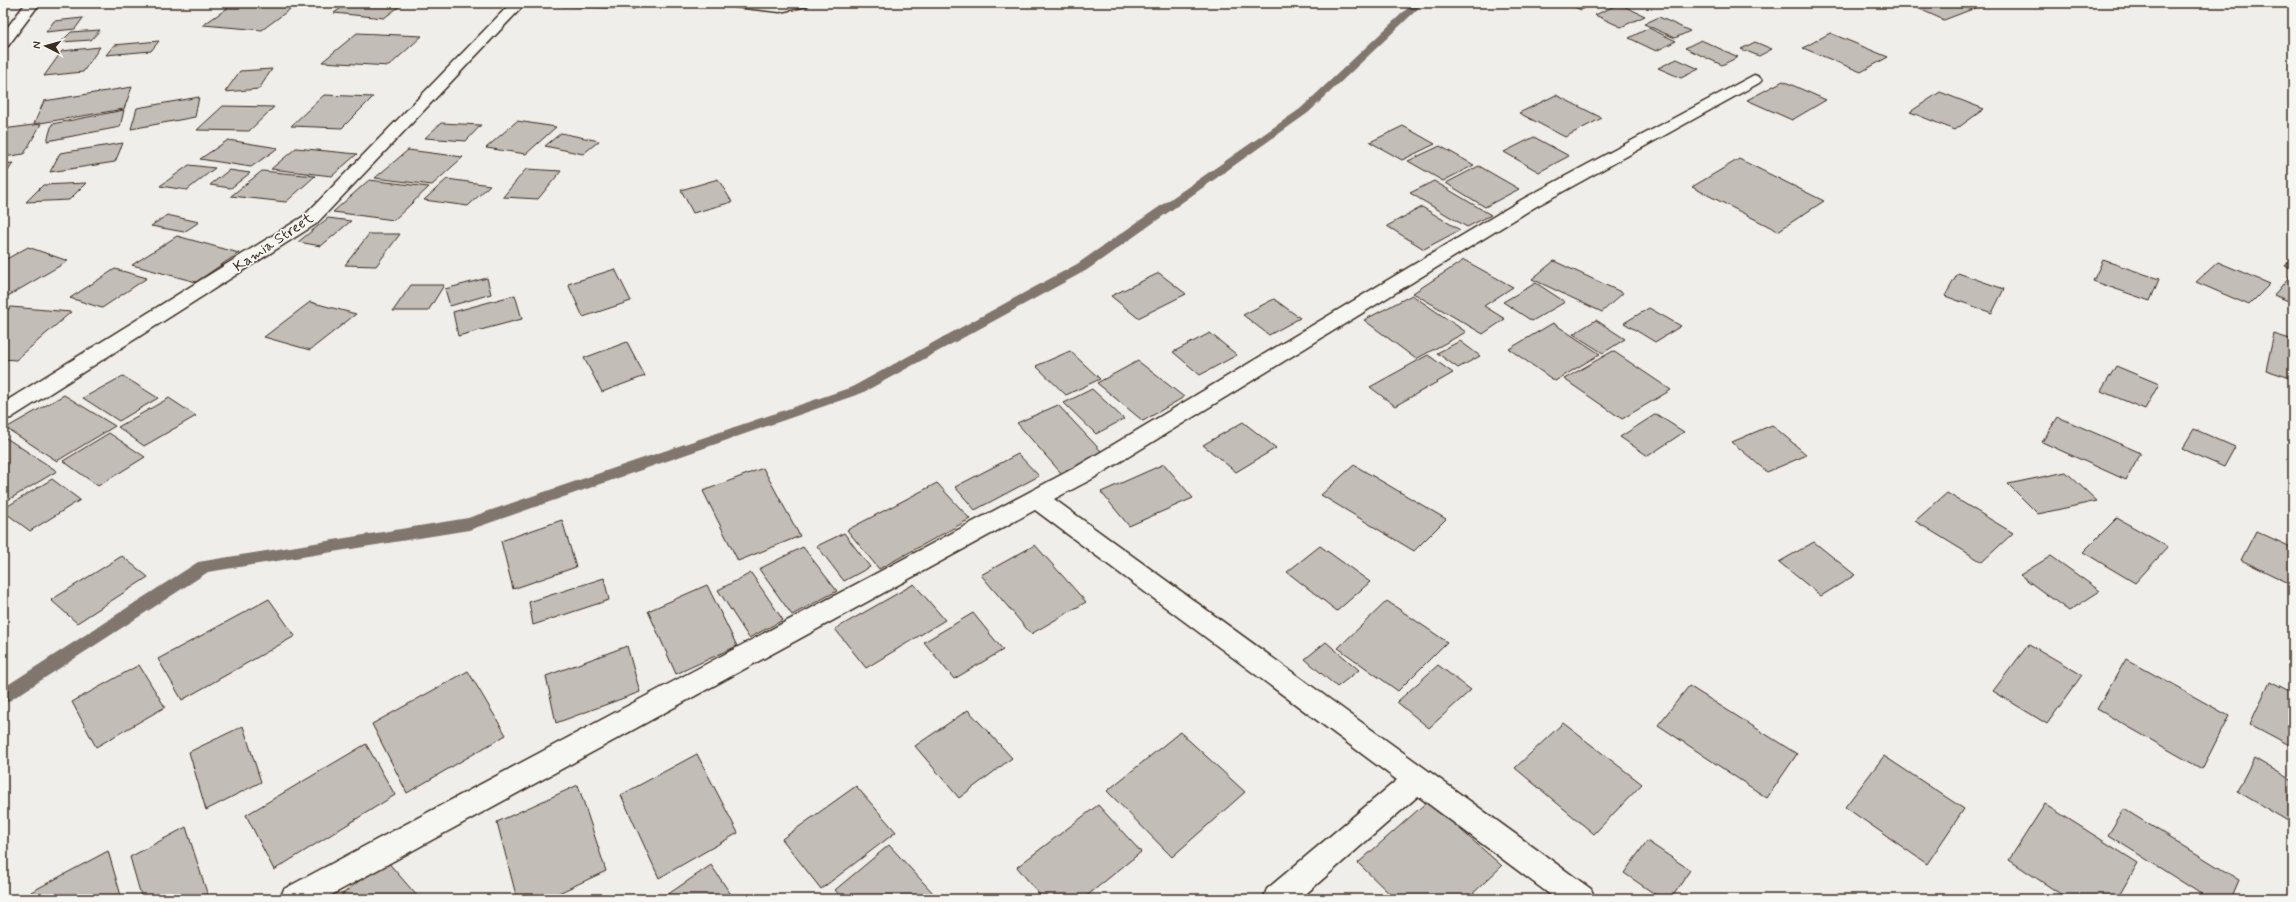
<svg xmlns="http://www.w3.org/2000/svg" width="2296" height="902" viewBox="0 0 2296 902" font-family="Mynerve,sans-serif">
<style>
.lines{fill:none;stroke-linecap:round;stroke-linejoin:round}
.stream{fill:#81766d;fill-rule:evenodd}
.building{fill:#c2bdb7;stroke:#3b2a1e}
.minor-casing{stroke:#3b2a1e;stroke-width:3}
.major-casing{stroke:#3b2a1e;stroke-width:3}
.minor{fill:#f6f6f2;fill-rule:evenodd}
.major{fill:#f6f6f2;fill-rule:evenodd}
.labels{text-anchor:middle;stroke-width:3.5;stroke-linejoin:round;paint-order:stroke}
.street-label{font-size:15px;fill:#3b2a1e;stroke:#f6f6f2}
</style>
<rect width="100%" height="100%" fill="#efeeea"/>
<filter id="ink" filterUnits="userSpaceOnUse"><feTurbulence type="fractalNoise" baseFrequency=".025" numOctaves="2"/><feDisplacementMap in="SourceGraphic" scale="8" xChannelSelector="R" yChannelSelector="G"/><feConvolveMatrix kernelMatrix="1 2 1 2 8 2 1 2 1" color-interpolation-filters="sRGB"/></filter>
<g filter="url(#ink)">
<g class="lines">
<path class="stream" d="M1413 3H1424L1308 113 1087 270 862 393 469 530 208 572 3 705V688L198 562 468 518 852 387 1077 264 1300 109Z"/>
</g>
<path class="building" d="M235 3H239L293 7 262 30 203 25Z
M348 3H404L384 18 334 13Z
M565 3H639L634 9 562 6Z
M1566 3H1595L1581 10Z
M1906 3H1977L1983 5 1944 20Z
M1619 4 1645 16 1621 27 1595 15Z
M1659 17 1690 31 1675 38 1644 24Z
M83 18 75 29 46 32 54 21Z
M1649 28 1676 41 1656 51 1629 38Z
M100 30 91 40 61 42 71 32Z
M357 33 422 36 389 66 322 62Z
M1830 33 1888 57 1861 72 1803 48Z
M1701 40 1738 57 1722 65 1685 48Z
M159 41 151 51 106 55 114 45Z
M1755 42 1772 49 1759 56 1741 49Z
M100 47 83 72 44 76 62 51Z
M1677 59 1699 69 1681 78 1658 68Z
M272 69 259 89 225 92 240 71Z
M1783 81 1826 100 1792 120 1747 100Z
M132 87 124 109 34 124 44 101Z
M1940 92 1984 109 1955 130 1910 112Z
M324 95 373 97 342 128 291 126Z
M1556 95 1602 118 1565 137 1519 113Z
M199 97 195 117 131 129 137 108Z
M223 106 274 107 249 131 197 130Z
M124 110 120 127 47 141 52 124Z
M517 121 556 127 526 154 486 148Z
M441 123 481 125 466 141 425 138Z
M41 124 24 154 3 157V129Z
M1403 126 1435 144 1402 160 1370 142Z
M561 133 599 141 583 154 545 146Z
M1534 137 1569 156 1539 172 1504 152Z
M228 140 278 148 251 167 200 159Z
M123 143 115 162 50 172 60 153Z
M1440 146 1474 165 1443 181 1408 161Z
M296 148 357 154 332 176 271 169Z
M408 150 463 157 432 185 375 178Z
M1739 159 1824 201 1778 231 1692 187Z
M13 163 3 179V164Z
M189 165 215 168 187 190 160 186Z
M1479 166 1519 189 1485 207 1446 183Z
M526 169 561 171 538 199 503 197Z
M229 170 250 173 231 188 210 185Z
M262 171 315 176 286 202 231 196Z
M447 179 490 185 468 206 424 200Z
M718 179 732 202 693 213 681 190Z
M369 180 429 187 394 220 333 212Z
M1434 181 1491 215 1467 227 1410 193Z
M86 183 69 200 26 202 43 185Z
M1422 207 1460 230 1424 249 1387 226Z
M167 215 199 222 184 232 151 226Z
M328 218 351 221 321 246 298 242Z
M369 234H400L376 266 345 265Z
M177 236 239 253 196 282 132 265Z
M28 247 68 261 8 296 3 295V261Z
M2293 257V269L2285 266Z
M1464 260 1513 287 1484 306 1505 319 1483 334 1413 293Z
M2103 260 2159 279 2150 301 2093 281Z
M1554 261 1623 293 1602 312 1532 279Z
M2218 262 2270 284 2249 305 2196 282Z
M115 269 147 278 102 308 70 298Z
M615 269 631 301 583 317 568 284Z
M2293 272V303L2274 295Z
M1159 273 1186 294 1138 318 1111 296Z
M1958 273 2004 289 1992 313 1945 296Z
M487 278 491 294 450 306 445 289Z
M1536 283 1565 302 1532 321 1503 302Z
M411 285H444L428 311H393Z
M515 295 522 319 458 336 453 312Z
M1412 295 1466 332 1416 359 1364 320Z
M1274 299 1300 318 1269 335 1243 315Z
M310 302 356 314 310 350 264 337Z
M11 307 71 312 16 360 3 359V314Z
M1649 308 1681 326 1655 342 1624 323Z
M1596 320 1625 339 1603 353 1573 334Z
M1553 323 1600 354 1555 381 1509 349Z
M1210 333 1237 355 1200 375 1173 352Z
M2274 334 2293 340V379L2266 370Z
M1460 341 1480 356 1458 368 1437 353Z
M627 342 645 376 602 392 584 358Z
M1070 351 1100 379 1066 395 1036 366Z
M1613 351 1671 390 1622 419 1564 379Z
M1428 355 1453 373 1395 406 1370 387Z
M1138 361 1184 397 1143 421 1097 383Z
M2116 366 2159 384 2145 409 2101 391Z
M123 376 158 398 119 421 83 398Z
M1092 389 1124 419 1096 434 1064 403Z
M64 395 115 426 57 461 6 428Z
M169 398 196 416 144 446 118 427Z
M1058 405 1103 453 1061 473 1017 423Z
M1656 414 1684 432 1648 456 1620 437Z
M2058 417 2141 453 2126 480 2042 442Z
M1243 422 1276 448 1236 472 1203 445Z
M1772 425 1807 455 1767 472 1732 442Z
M2194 429 2235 447 2224 467 2182 449Z
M109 433 145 457 98 486 63 461Z
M3 436 57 471 3 503Z
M1018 454 1039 476 975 510 955 487Z
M1164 464 1193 498 1129 526 1101 492Z
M1354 465 1446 519 1414 551 1321 495Z
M763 468 800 536 738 561 703 491Z
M2066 472 2097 501 2038 514 2008 484Z
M52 479 80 500 30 531 3 511V509Z
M937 483 970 519 879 569 847 530Z
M1947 493 2013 533 1982 562 1915 521Z
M2117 518 2168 547 2135 583 2083 552Z
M562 520 576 567 513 589 501 541Z
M2256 531 2293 548V585L2241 560Z
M844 533 870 567 844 581 817 546Z
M1814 542 1855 575 1821 596 1779 562Z
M1035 545 1086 602 1031 634 981 575Z
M1320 546 1370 582 1337 611 1287 572Z
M803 547 837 591 792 615 759 569Z
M122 556 148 577 77 623 51 600Z
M2051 556 2100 591 2069 611 2020 575Z
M751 573 783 620 749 638 718 590Z
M604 578 609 600 533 625 529 602Z
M914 584 945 620 866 668 835 629Z
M707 585 737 646 676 674 648 611Z
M269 599 295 636 182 700 158 659Z
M1387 601 1447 642 1398 691 1338 648Z
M973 613 1003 650 954 679 924 642Z
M1326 642 1359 670 1337 687 1305 659Z
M2029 644 2082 675 2047 724 1993 691Z
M627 646 640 692 556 723 546 676Z
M2126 659 2229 716 2202 769 2097 709Z
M139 665 165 707 96 747 72 702Z
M1438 665 1471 690 1429 728 1397 702Z
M468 671 506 735 407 793 372 724Z
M2270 681 2293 693V747L2250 724Z
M1689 686 1797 754 1767 798 1658 725Z
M968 710 1012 758 959 798 915 746Z
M1563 723 1642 784 1594 834 1515 768Z
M243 726 261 782 206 810 189 752Z
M1180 732 1245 792 1172 857 1107 791Z
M366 744 395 795 274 870 246 815Z
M697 754 738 833 659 878 621 795Z
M1884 756 1964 809 1927 864 1845 807Z
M2254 758 2293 781V824L2237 791Z
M578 785 606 871 546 899H517L497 822Z
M856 786 896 832 821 889 782 839Z
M1428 801 1502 866 1467 899H1395L1358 863Z
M2045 804 2138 863 2117 899H2068L2009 860Z
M1098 805 1141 852 1083 899H1043L1017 867Z
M2124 809 2239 880 2231 899H2209L2108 835Z
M186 827 209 899H142L130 857Z
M1647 841 1690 870 1671 899H1662L1624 873Z
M889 845 933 893 926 899H843L835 890Z
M108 851 122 899H33L31 892Z
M386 860 418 897 415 899H336Z
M711 865 734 899H661Z"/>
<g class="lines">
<g class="minor-casing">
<path id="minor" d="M511 3H526L316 224 11 418 3 420V403L304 216Z
M728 3H809L807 6 780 12 735 7Z
M1754 75 1759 77 1762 80 1759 83 1535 207 1092 479 1054 499 1591 889 1595 899H1556L1418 796 1300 899H1263L1267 889 1397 780 1035 510 324 899H280L284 889 1076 467 1523 199Z"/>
</g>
<g class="major-casing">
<path id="major" d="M26 3H40L8 46 3 47V33Z"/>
</g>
<use href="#minor" class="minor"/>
<use href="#major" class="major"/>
</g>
</g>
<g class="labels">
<g class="street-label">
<text transform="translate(273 242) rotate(-34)" y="5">Kamia Street</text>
</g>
</g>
<rect width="2296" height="902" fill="none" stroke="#f6f6f2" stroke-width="16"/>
<rect x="8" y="8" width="2280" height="886" fill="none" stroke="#3b2a1e" stroke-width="1.5" filter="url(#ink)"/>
<g transform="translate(46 46) rotate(276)" stroke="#f6f6f2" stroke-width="3" paint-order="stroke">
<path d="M0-3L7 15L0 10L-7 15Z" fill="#3b2a1e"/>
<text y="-6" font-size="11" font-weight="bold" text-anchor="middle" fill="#3b2a1e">N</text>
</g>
</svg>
